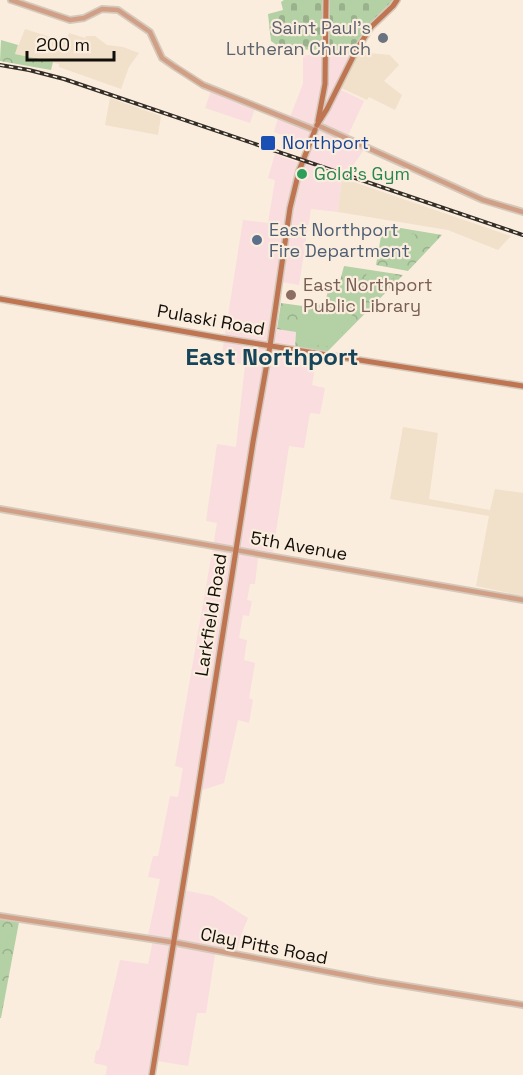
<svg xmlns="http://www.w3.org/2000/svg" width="523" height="1075" viewBox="0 0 523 1075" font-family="'Space Grotesk',sans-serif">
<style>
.commercial{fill:#f9dddf}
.built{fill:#f1e0ca}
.forest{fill:url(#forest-crowns)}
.cemetery{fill:url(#cemetery-stones)}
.pitch{fill:#b4d0a5}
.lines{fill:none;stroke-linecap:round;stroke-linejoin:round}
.tertiary-casing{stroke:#d5c9bb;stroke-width:8}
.secondary-casing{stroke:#d5c9bb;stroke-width:8}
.tertiary{stroke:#d19e86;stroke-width:4.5}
.secondary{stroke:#bf7551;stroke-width:5}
.rail-casing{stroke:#342e28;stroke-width:4}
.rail{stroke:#faeddd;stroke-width:1.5;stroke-dasharray:4.5;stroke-linecap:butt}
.worship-dot{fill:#6b7280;stroke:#faeddd;stroke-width:2}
.transit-dot{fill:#1a4fb4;stroke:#faeddd;stroke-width:2}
.leisure-dot{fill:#2e9e5b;stroke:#faeddd;stroke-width:2}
.service-dot{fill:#5c6f8a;stroke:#faeddd;stroke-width:2}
.education-dot{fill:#8d6e63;stroke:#faeddd;stroke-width:2}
.labels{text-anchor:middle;stroke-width:4.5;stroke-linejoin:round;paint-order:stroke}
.worship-label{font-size:18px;fill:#5b616d;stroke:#faeddd;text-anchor:end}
.transit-label{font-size:18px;fill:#164399;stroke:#faeddd;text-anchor:start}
.leisure-label{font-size:18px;fill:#27864d;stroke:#faeddd;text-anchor:start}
.service-label{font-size:18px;fill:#4e5e75;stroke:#faeddd;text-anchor:start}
.education-label{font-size:18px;fill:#785e54;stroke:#faeddd;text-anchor:start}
.street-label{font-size:18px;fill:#120e09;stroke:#faeddd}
.district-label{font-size:24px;font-weight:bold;fill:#164559;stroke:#faeddd}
</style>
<defs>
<pattern id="forest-crowns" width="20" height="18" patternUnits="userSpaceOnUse" patternTransform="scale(1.5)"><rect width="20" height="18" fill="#b4d0a5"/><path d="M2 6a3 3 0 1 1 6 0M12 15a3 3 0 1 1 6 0" fill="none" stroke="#9ab18d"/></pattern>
<pattern id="cemetery-stones" width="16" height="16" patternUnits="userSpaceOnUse" patternTransform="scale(1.5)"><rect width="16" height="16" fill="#b4d0a5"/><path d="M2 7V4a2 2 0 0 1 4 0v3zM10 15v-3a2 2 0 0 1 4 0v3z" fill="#9ab18d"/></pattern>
</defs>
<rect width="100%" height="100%" fill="#faeddd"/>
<path class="commercial" d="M329 48 351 54 335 87 364 101 346 140 365 148 350 170 342 178 338 212 311 209 299 285 276 281 269 327 296 332 294 352 317 356 312 385 325 388 320 414 310 413 304 448 289 446 273 552 259 550 255 584H250L247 600 252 601 249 616 243 615 239 638 247 640 244 660 255 663 249 698 253 700 249 723 238 720 224 783 202 790 194 789 178 889 213 896 248 918 241 935 237 950 216 948 206 1013H197L188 1066 151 1060 148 1075H106L107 1066 94 1063 96 1051 99 1050 120 960 148 964 154 936H148L160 879 148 877 153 856H158L170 796 178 797 183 768 175 766 217 523 206 521 217 444 236 447 245 365 221 360 243 220 268 223 275 180 268 178 275 154 302 164 309 145 274 132 278 118 288 122 303 84V55H323Z
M211 91 255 109 250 123 205 108Z"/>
<path class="built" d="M25 29 66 42 69 33 85 38 86 36H95L107 45 123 47 139 53 129 67 121 89 59 67V64L15 54Z
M358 52 390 55 399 65 384 81 402 95 395 110 369 97 367 100 339 87Z
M110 98 161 116 158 135 105 125Z
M342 178 511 236 498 250 448 230 338 212Z
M403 427 438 433 429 499 490 510 495 489 523 493V596L476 586 489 516 390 499Z"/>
<path class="forest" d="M1 40 18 45 15 54 53 62 51 70 0 61Z
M383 225 442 235 408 271 376 265Z
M344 266 403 275 326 353 295 347 296 332 277 329 281 303 310 307 312 304 324 305 329 288 338 289Z
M0 919 19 922 1 1018H0Z"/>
<path class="cemetery" d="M284 0H323V50L282 49 271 41 268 14 283 10 281 2Z
M330 0H393L370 24 351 54 329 48Z"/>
<path class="pitch" d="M386 228 415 234 410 249 403 256 382 255Z
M367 270 396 275 378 297 363 294Z
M350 281C363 295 359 311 345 323L327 300Z
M311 307 349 326 328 346 297 344 299 329Z"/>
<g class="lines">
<g class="tertiary-casing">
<path id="tertiary" d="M11 0 70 20 84 18 102 9 118 10 150 32 162 58 175 67 203 85 315 130 317 125 483 200 523 212
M0 509 523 600
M0 916 177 943 376 981 523 1005"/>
</g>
<g class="secondary-casing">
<path id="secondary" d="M318 121 325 84 326 0
M317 125 327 109 357 49 371 27 393 6 397 0
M0 299 221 338 523 386
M152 1075 190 842 253 442 270 346 290 208 299 171 315 130"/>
</g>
<use href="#tertiary" class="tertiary"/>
<use href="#secondary" class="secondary"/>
<g class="rail-casing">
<path id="rail" d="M0 65 29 70 64 79 523 235"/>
</g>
<use href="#rail" class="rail"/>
</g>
<circle class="worship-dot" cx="383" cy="38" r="6"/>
<rect class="transit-dot" x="260" y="135" width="16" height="16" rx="3"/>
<circle class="leisure-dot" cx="302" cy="174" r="6"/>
<circle class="service-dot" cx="257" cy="240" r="6"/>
<circle class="education-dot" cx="291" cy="295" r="6"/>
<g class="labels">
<g class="worship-label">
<text x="371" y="34">Saint Paul's<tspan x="371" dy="21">Lutheran Church</tspan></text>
</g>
<g class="transit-label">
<text x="282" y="149">Northport</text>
</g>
<g class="leisure-label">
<text x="314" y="180">Gold's Gym</text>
</g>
<g class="service-label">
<text x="269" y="236">East Northport<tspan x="269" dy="21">Fire Department</tspan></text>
</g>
<g class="education-label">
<text x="303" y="291">East Northport<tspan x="303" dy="21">Public Library</tspan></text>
</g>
<g class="street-label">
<text transform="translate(211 320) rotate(10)" y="6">Pulaski Road</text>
<text transform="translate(299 546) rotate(10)" y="6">5th Avenue</text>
<text transform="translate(211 615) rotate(-81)" y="6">Larkfield Road</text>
<text transform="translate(264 946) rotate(11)" y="6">Clay Pitts Road</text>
</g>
<g class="district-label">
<text x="272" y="365">East Northport</text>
</g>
</g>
<path d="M27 51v9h87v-9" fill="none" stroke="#120e09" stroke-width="3"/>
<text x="36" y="51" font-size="18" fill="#120e09" stroke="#faeddd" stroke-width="4.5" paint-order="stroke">200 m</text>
</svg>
